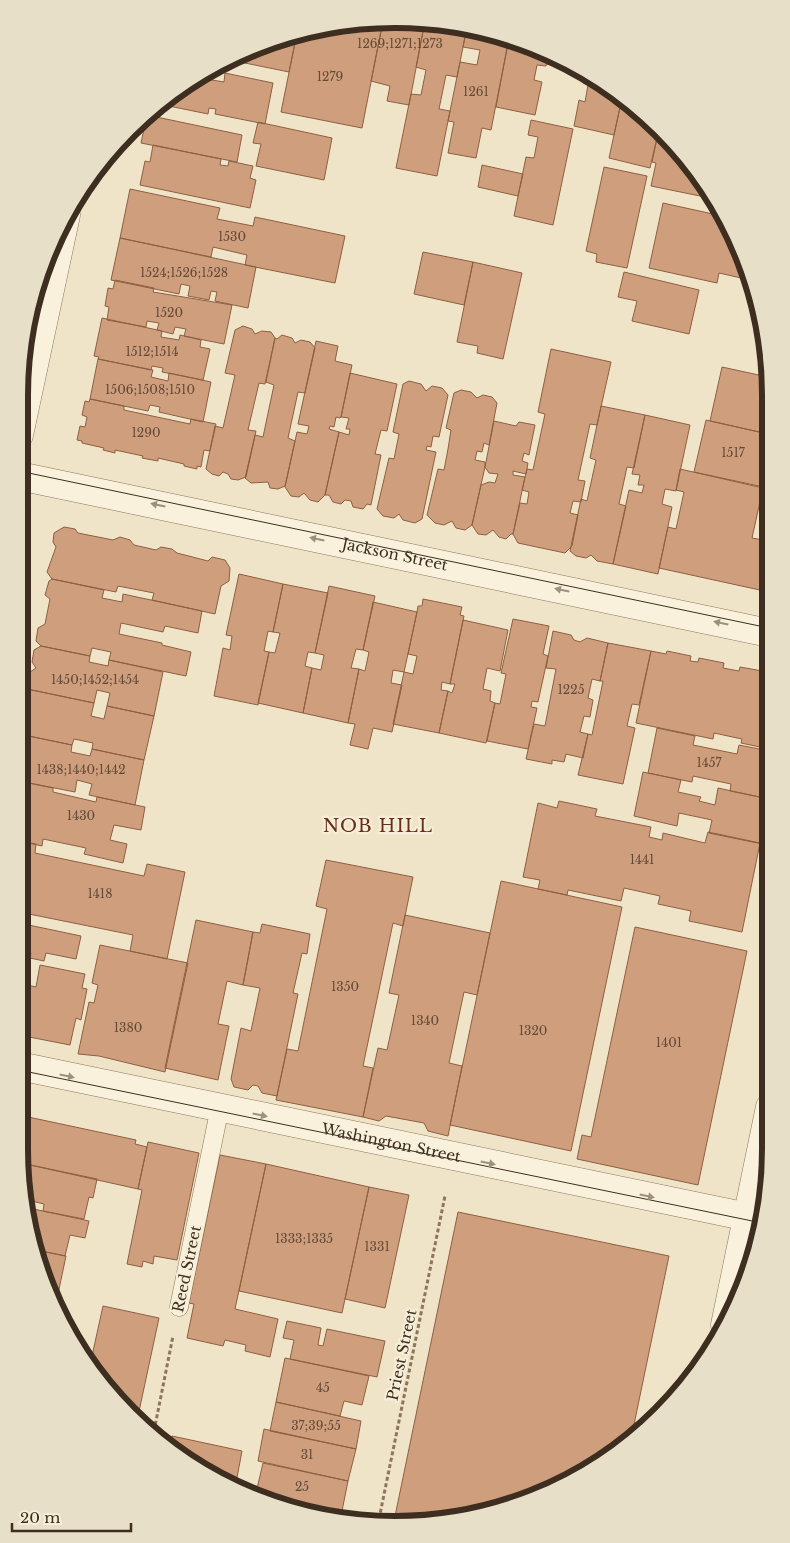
<svg xmlns="http://www.w3.org/2000/svg" width="790" height="1543" viewBox="0 0 790 1543" font-family="'Libre Baskerville',serif">
<style>
.building{fill:#cf9f7d;stroke:#8d5f41}
.lines{fill:none;stroke-linecap:round;stroke-linejoin:round}
.service-casing{stroke:#8d765c;stroke-width:19}
.minor-casing{stroke:#8d765c;stroke-width:29}
.path{stroke:#8d765c;stroke-width:3;stroke-dasharray:4 2.5;stroke-linecap:butt}
.service{stroke:#faf1dc;stroke-width:18}
.minor{stroke:#faf1dc;stroke-width:28}
.tram{stroke:#3d2e20;stroke-width:1}
.oneway{fill:#9c907e}
.labels{text-anchor:middle;stroke-width:4.5;stroke-linejoin:round;paint-order:stroke}
.number-label{font-size:12px;fill:#624a37}
.street-label{font-size:15px;fill:#3d2e20;stroke:#f7eed8}
.quarter-label{font-size:18px;letter-spacing:1px;fill:#6b2e1e;stroke:#f7eed8}
.rim{fill:none;stroke:#3d2e20;stroke-width:6}
</style>
<rect width="100%" height="100%" fill="#f0e4c8"/>
<path class="building" d="M420 20 425 21 409 105 387 101 390 86 371 81 383 21Z
M383 21 362 128 281 112 297 33 346 22Z
M425 21 467 27 457 77 446 75 439 109 450 111 437 176 396 168 411 94 421 95 426 70 416 67Z
M467 27 493 32 509 38 491 130 482 128 476 158 448 153 454 122 448 121 460 62 477 65 480 50 463 47Z
M297 33 289 72 240 62 242 53 274 39Z
M509 38 549 53 546 66 537 65 534 80 542 82 535 115 496 107Z
M549 53 562 58 577 68 576 70 546 64Z
M205 70 208 71 206 79 224 82 225 73 273 83 265 124 215 114 216 109 209 108 208 114 159 104Z
M585 73 622 98 614 135 574 126 579 100 585 102 588 85 583 83Z
M622 98 643 112 659 129 650 168 609 158Z
M147 115 242 135 237 162 141 143Z
M531 120 573 129 553 225 514 216 526 157 534 158 538 137 528 135Z
M258 122 332 138 324 180 256 166 261 144 253 143Z
M659 129 694 166 703 182 700 196 651 186 656 163 652 162Z
M153 145 221 159 220 165 228 166 229 161 253 166 250 178 256 180 250 208 140 185 145 161 150 162Z
M482 165 523 174 518 196 478 187Z
M604 167 647 176 627 268 596 262 597 254 586 251Z
M130 189 220 208 217 219 253 226 255 217 345 236 335 283 245 265 247 255 213 247 211 257 120 238Z
M663 203 722 216 728 229 730 230 743 251 750 280 719 273 717 283 649 268Z
M120 238 256 267 248 308 215 301 217 292 211 291 209 300 188 296 190 286 181 284 179 294 111 280Z
M423 252 473 262 464 305 414 294Z
M473 262 522 273 503 359 477 353 478 346 457 342Z
M624 272 699 290 689 334 632 321 637 301 618 297Z
M115 280 154 288 153 292 232 305 224 344 184 336 186 329 175 327 173 334 157 330 159 323 147 321 146 327 107 320 109 307 105 306 108 288 113 289Z
M102 318 162 331 161 337 179 340 180 335 201 340 200 347 210 349 203 380 162 372 163 368 152 366 151 370 98 359 99 357 94 356Z
M243 326 252 329 255 334 262 331 271 332 275 338 265 384 259 383 248 430 256 431 246 477 238 480 231 479 228 474 223 472 219 476 212 474 206 469 215 426 223 428 235 375 225 373 235 330Z
M282 335 292 338 295 343 301 340 310 342 315 348 305 393 298 392 288 438 295 441 285 486 278 489 270 488 268 482 251 483 245 478 255 435 263 437 274 385 266 382 275 338 277 339Z
M316 341 338 346 335 361 352 365 341 417 340 418 336 417 334 427 330 426 329 429 339 432 325 495 318 502 310 500 304 493 299 497 291 496 285 487 297 432 307 434 309 426 298 424Z
M551 349 611 362 597 425 590 424 578 480 585 481 581 502 573 501 570 513 578 515 572 546 565 553 518 543 513 534 520 503 527 504 529 492 522 490 527 469 533 470 545 414 538 412Z
M98 359 153 370 151 377 168 381 169 373 211 382 203 422 159 412 160 407 150 405 148 411 90 399Z
M722 367 768 377V434L710 421Z
M350 373 397 384 387 431 381 430 375 454 381 455 371 505 367 504 363 509 353 507 351 501 345 500 341 504 333 502 329 495H325L339 432 349 435 350 429H346L349 418 341 417Z
M409 381 421 384 426 391 432 386 442 388 448 395 439 437 433 436 431 447 427 446 426 450 436 452 422 519 415 523 403 520 399 514 394 518 383 516 377 509 389 458 394 459 399 434 393 432 403 384Z
M461 390 471 392 477 398 483 395 492 397 497 403 489 445 484 443 482 452 477 451 475 460 485 462V467L472 525 465 530 456 528 452 521 444 525 435 523 427 515 438 469 444 470 448 449 451 430 446 428 454 393Z
M90 399 124 406V410L190 424 191 419 216 424 210 451 204 450 201 467 197 466V469L184 466V464L158 458V461L142 458 143 456 115 450V453L103 450 104 448 82 443V441L77 440 80 426 85 427 87 417 82 415 85 401 89 402Z
M601 406 645 415 634 468 627 467 619 504 626 506 613 564 597 561 591 555 586 558 576 556 570 551 581 499 587 501 596 460 590 458Z
M645 415 690 425 676 491 665 489 662 504 672 507 658 574 613 564 629 490 642 493 644 485H638L640 475 632 474Z
M706 420 768 434V488L694 472Z
M494 421 516 426 519 422 535 425 529 455 524 453 522 461 528 463 526 474 513 471V475L525 477 513 534H511L506 539 499 537 493 530 486 535 478 534 472 525 481 485 489 482 495 483 498 474 489 473 485 467Z
M680 469 763 488 752 538 769 541V592L659 568 668 527 676 529 684 492 676 490Z
M64 527 75 529 78 533 113 540 120 537 130 540 134 545 156 550 161 547 172 549 177 553 208 561 212 557 225 560 230 568 229 581 221 586 215 614 152 600 154 593 118 586 116 592 52 579 47 572 56 547 53 542 54 533Z
M239 574 283 584 273 632 268 631 264 651 269 652 258 705 214 696 223 648 230 650 232 636 226 635Z
M52 579 104 590 102 598 122 602 123 594 202 611 198 633 165 626 163 632 121 623 119 634 162 643V645L191 652 186 676 109 660 111 652 92 648 90 656 41 646 36 641 38 628 45 624 50 599 45 595 49 581Z
M283 584 328 593 315 653 308 652 305 666 312 668 303 713 258 703 269 652 275 653 280 633 273 632Z
M329 586 375 596 363 650 356 649 351 668 359 669 348 723 303 713 312 668 321 670 324 655 315 653Z
M423 599 462 607 460 615 464 616 450 684 442 682 441 690 448 691 439 733 393 724 404 672 413 674 417 656 408 654 417 612 418 606H422Z
M373 602 417 612 404 672 393 670 391 683 402 685 392 732 373 728 368 749 350 745 355 724 348 723 359 669 365 671 369 652 363 650Z
M513 619 549 626 543 654 548 656 538 702 532 701 531 707 537 708 528 749 487 741 495 703 500 704 506 674 501 673Z
M463 620 508 630 500 671 487 668 483 689 491 691 490 701 495 703 486 743 439 733 448 691 452 693 455 684H450Z
M553 631 571 635 574 640 580 642 587 638 608 643 600 681 592 679 588 698 593 700 590 717 584 716 580 732 588 734 583 758 566 754 564 762 552 760V764L526 759 534 724 545 726 556 669 546 668Z
M608 643 651 651 639 705 632 704 627 726 635 728 623 784 578 775 588 734 592 735 603 681H600Z
M41 646 90 656 89 662 108 666 109 660 163 672 154 716 107 706 110 693 97 690 94 703 27 689 30 672 36 668 32 662 34 650Z
M651 651 666 654 667 651 691 656 690 661 698 662 699 658 724 663 723 668 739 671 740 667 768 672 769 749 741 743 742 739 714 733 713 739 636 723Z
M27 689 94 703 91 716 104 719 107 706 154 716 144 760 92 749 93 743 74 739 72 745 19 734Z
M657 728 695 736 693 745 737 754 739 745 769 751V799L730 791 731 784 693 776 692 782 648 773Z
M19 734 72 745 71 752 90 756 92 749 144 760 135 805 89 795 92 784 77 780 75 792 19 781Z
M643 772 681 780 678 792 701 797 699 801 715 805 718 788 769 799V832L767 845 709 833 712 820 679 813 677 826 634 816Z
M19 781 53 788V792L96 802 97 797 145 807 141 830 114 825 110 840 127 844 123 863 84 854 86 848 43 839 42 846 19 841Z
M559 801 597 809 595 816 651 827 649 837 662 840 663 833 705 843 708 832 760 843 742 932 689 921 691 911 658 904 660 896 624 888 621 901 568 890 567 895 538 889 540 880 523 877 538 803 557 808Z
M19 841 36 844 35 853 144 876 147 864 185 872 167 959 130 951 133 935 19 912Z
M326 860 413 877 403 926 393 923 363 1066 373 1068 363 1117 276 1100 287 1049 298 1051 327 909 316 906Z
M501 881 622 907 571 1151 450 1125Z
M405 915 490 933 477 995 464 992 449 1063 462 1066 448 1136 428 1131 424 1123 386 1116 379 1121 363 1117 378 1048 387 1050 399 995 389 993Z
M196 920 253 932 243 985 227 981 218 1024 229 1026 218 1080 165 1068Z
M19 923 81 936 76 959 46 953 44 961 30 958 31 953 19 950Z
M262 924 310 934 307 954 302 953 293 993 298 994 277 1096 262 1093 258 1086 253 1085 248 1090 234 1087 231 1079 241 1028 251 1031 260 988 243 985 253 932 260 933Z
M635 927 747 951 698 1185 577 1159 582 1135 591 1137Z
M100 945 188 963 165 1072 99 1056 78 1054 89 1002 94 1003 98 985 92 983Z
M19 961 24 962 19 983 36 987 40 965 85 974 82 988 87 989 81 1020 76 1018 70 1045 19 1035Z
M19 1115 136 1140 135 1144 147 1147 138 1189 21 1163Z
M148 1142 199 1153 177 1260 154 1256 153 1264 143 1261 142 1267 127 1264 142 1190 138 1189Z
M220 1155 266 1164 235 1309 278 1319 270 1357 245 1351 246 1345 225 1340 223 1346 187 1338 194 1304 189 1303Z
M21 1163 97 1179 93 1198 89 1197 84 1219 43 1211 44 1204 27 1200Z
M266 1164 369 1187 342 1313 239 1291Z
M369 1187 409 1195 385 1308 345 1299Z
M29 1208 89 1221 85 1238 70 1235 65 1256 36 1250Z
M458 1212 669 1256 631 1439 604 1461 539 1495 420 1523 394 1521Z
M36 1250 66 1256 58 1294 52 1293 39 1269Z
M103 1306 159 1318 138 1416 97 1377 90 1365Z
M287 1321 321 1328 318 1345 323 1346 327 1329 385 1341 377 1377 290 1359 294 1340 283 1338Z
M285 1358 369 1376 362 1405 344 1401 340 1416 276 1402Z
M276 1402 361 1421 356 1449 270 1431Z
M264 1429 356 1449 348 1481 258 1461Z
M172 1436 242 1451 236 1483 186 1461 170 1446Z
M263 1463 348 1481 341 1516 288 1507 256 1493Z"/>
<g class="lines">
<g class="service-casing">
<path id="service" d="M179 1307 220 1107"/>
</g>
<g class="minor-casing">
<g id="minor">
<path d="M19 435 66 215"/>
<path id="s1" d="M19 476 769 633"/>
<path id="s2" d="M19 1066 763 1220"/>
<path d="M725 1325 770 1107"/>
</g>
</g>
<path class="path" d="M154 1431 173 1336
M379 1519 445 1196"/>
<use href="#service" class="service"/>
<use href="#minor" class="minor"/>
<path class="tram" d="M19 471 769 628
M19 1070 762 1223"/>
</g>
<defs><path id="oneway-solid" d="M-6-.8H1V-3.2L6.5 0L1 3.2V.8H-6Z" transform="scale(1.25)"/></defs>
<g class="oneway">
<use href="#oneway-solid" transform="translate(158 505) rotate(-168)"/>
<use href="#oneway-solid" transform="translate(317 539) rotate(-168)"/>
<use href="#oneway-solid" transform="translate(562 590) rotate(-168)"/>
<use href="#oneway-solid" transform="translate(721 623) rotate(-168)"/>
<use href="#oneway-solid" transform="translate(67 1076) rotate(12)"/>
<use href="#oneway-solid" transform="translate(260 1115) rotate(12)"/>
<use href="#oneway-solid" transform="translate(488 1163) rotate(12)"/>
<use href="#oneway-solid" transform="translate(647 1196) rotate(12)"/>
</g>
<g class="labels">
<g class="number-label">
<text x="400" y="48">1269;1271;1273</text>
<text x="330" y="81">1279</text>
<text x="476" y="96">1261</text>
<text x="232" y="241">1530</text>
<text x="184" y="277">1524;1526;1528</text>
<text x="169" y="317">1520</text>
<text x="152" y="356">1512;1514</text>
<text x="150" y="394">1506;1508;1510</text>
<text x="146" y="437">1290</text>
<text x="733" y="457">1517</text>
<text x="95" y="684">1450;1452;1454</text>
<text x="571" y="694">1225</text>
<text x="709" y="767">1457</text>
<text x="81" y="774">1438;1440;1442</text>
<text x="81" y="820">1430</text>
<text x="642" y="864">1441</text>
<text x="100" y="898">1418</text>
<text x="345" y="991">1350</text>
<text x="425" y="1025">1340</text>
<text x="128" y="1032">1380</text>
<text x="533" y="1035">1320</text>
<text x="669" y="1047">1401</text>
<text x="304" y="1243">1333;1335</text>
<text x="377" y="1251">1331</text>
<text x="323" y="1392">45</text>
<text x="316" y="1430">37;39;55</text>
<text x="307" y="1459">31</text>
<text x="302" y="1491">25</text>
</g>
<g class="street-label">
<text dy="5" stroke="none"><textPath href="#s1" startOffset="384">Jackson Street</textPath></text>
<text dy="5" stroke="none"><textPath href="#s2" startOffset="380">Washington Street</textPath></text>
<text transform="translate(187 1269) rotate(-78)" y="5">Reed Street</text>
<text transform="translate(402 1355) rotate(-78)" y="5">Priest Street</text>
</g>
<g class="quarter-label">
<text x="378" y="832">NOB HILL</text>
</g>
</g>
<path d="M0 0H790V1543H0ZM395 28H395A367 367 0 0 1 762 395V1149A367 367 0 0 1 395 1516H395A367 367 0 0 1 28 1149V395A367 367 0 0 1 395 28Z" fill="#e8dfc9" fill-rule="evenodd"/>
<path class="rim" d="M395 28H395A367 367 0 0 1 762 395V1149A367 367 0 0 1 395 1516H395A367 367 0 0 1 28 1149V395A367 367 0 0 1 395 28Z"/>
<path d="M12 1523v8h119v-8" fill="none" stroke="#3d2e20" stroke-width="2.5"/>
<text x="20" y="1523" font-size="15" fill="#3d2e20" stroke="#f7eed8" stroke-width="4" paint-order="stroke">20 m</text>
</svg>
